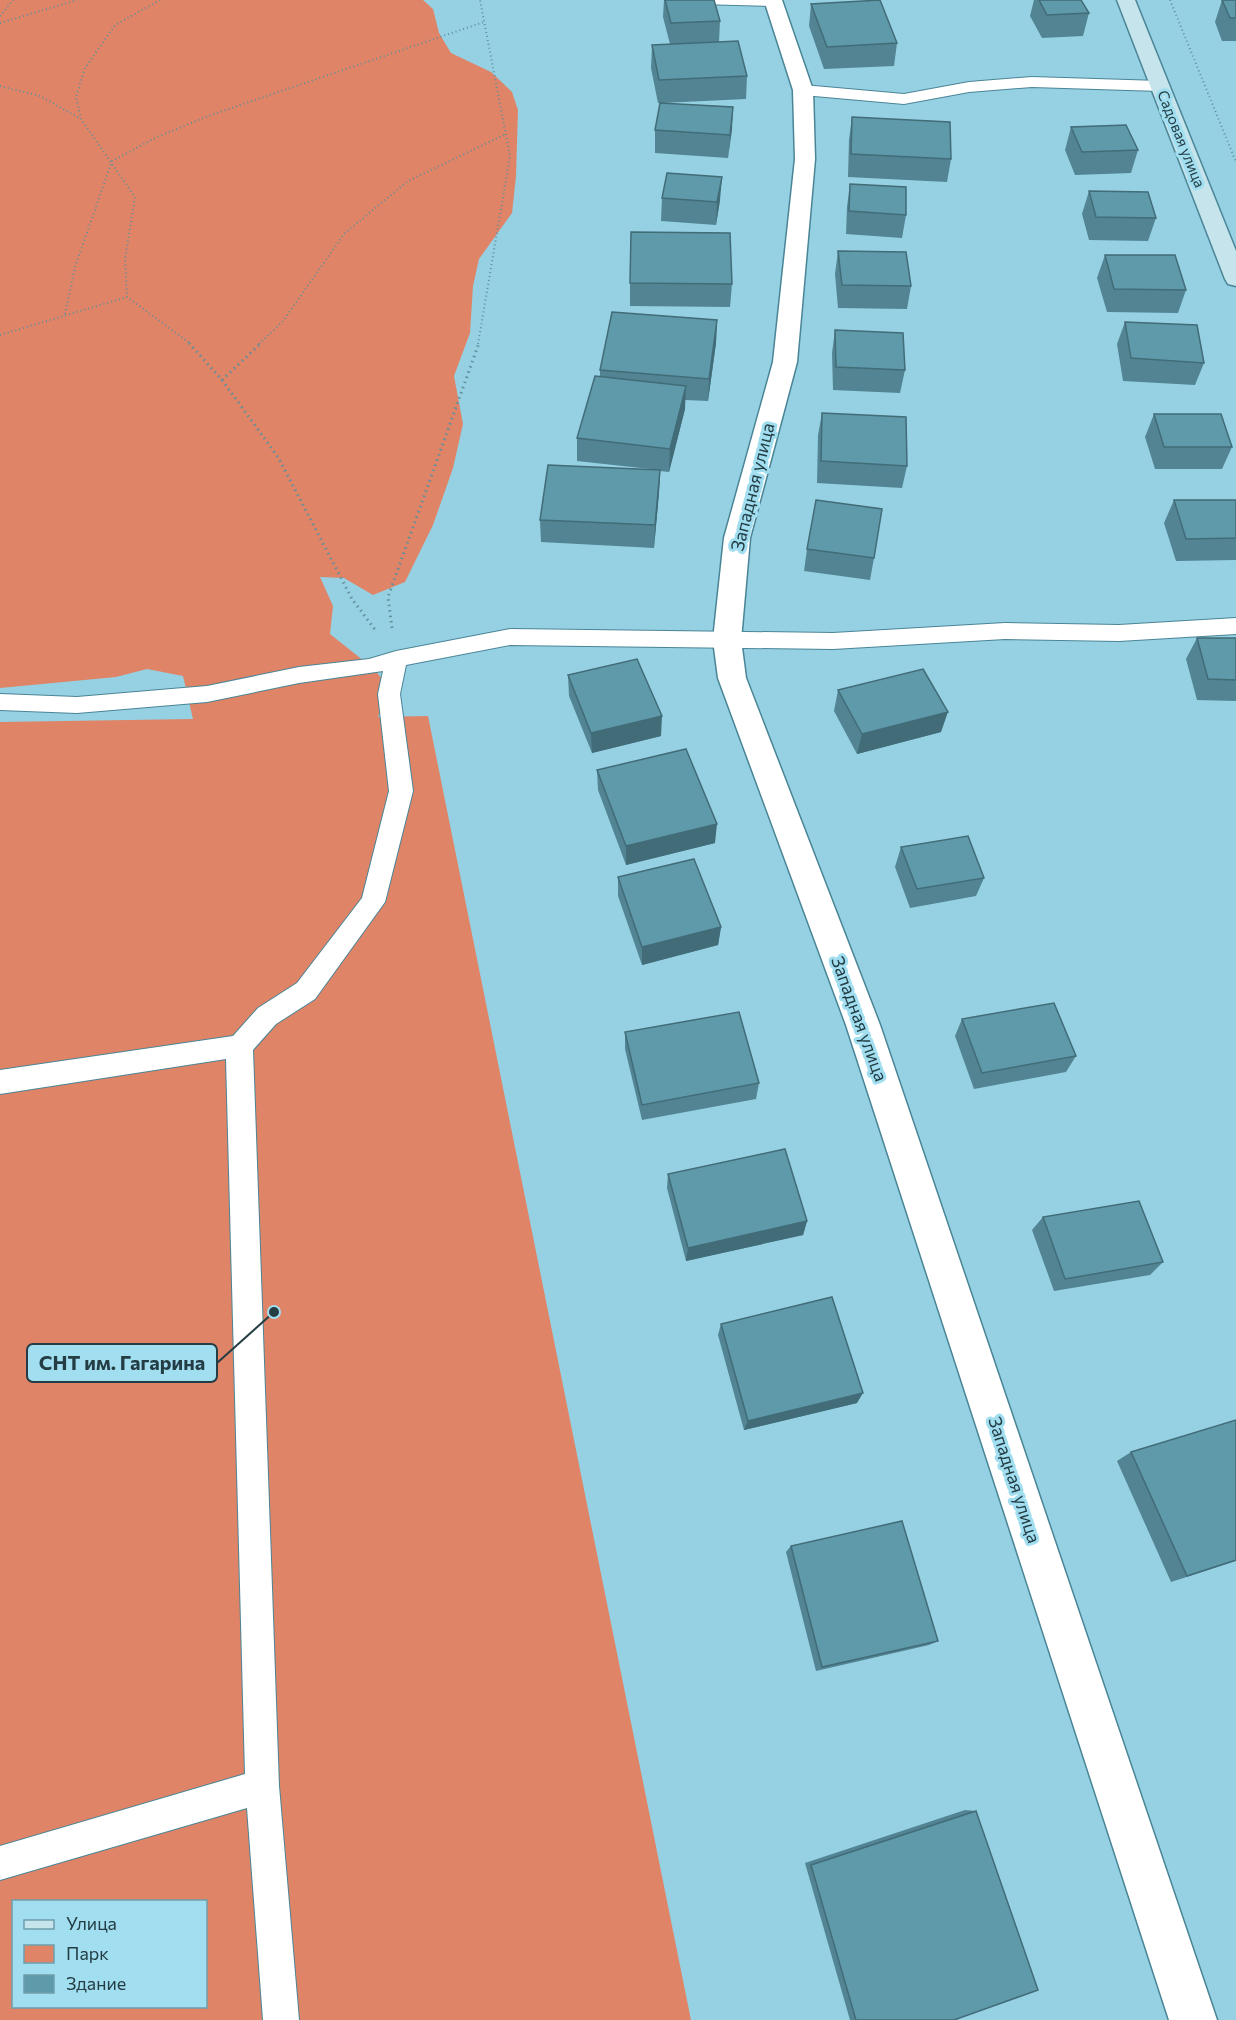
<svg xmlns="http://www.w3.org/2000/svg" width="1236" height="2020" viewBox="0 0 1236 2020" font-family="Commissioner,sans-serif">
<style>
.green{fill:#df8466;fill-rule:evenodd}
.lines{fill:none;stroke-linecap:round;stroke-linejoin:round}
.lane-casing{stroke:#4a8596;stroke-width:2}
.street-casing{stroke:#4a8596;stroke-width:3}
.secondary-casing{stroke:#4a8596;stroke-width:3}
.path-far1{stroke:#628f9c;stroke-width:2;stroke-dasharray:1 3;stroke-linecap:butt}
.path{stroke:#628f9c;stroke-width:3;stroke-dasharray:1.5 4;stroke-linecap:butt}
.lane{fill:#fff;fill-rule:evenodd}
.street{fill:#fff;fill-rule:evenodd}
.secondary{fill:#c6e4ec;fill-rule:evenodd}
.wall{fill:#528493}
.shaded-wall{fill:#426c78}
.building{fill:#5f9aab;stroke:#426c78;stroke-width:1.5}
.labels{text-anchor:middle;stroke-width:6;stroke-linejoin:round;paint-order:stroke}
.far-street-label{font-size:15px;fill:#243d44;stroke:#a1def0}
.street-label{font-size:18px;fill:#243d44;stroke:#a1def0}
.leader{fill:none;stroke:#243d44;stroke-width:2}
.callout-dot{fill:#243d44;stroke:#a1def0;stroke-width:2}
.callout{fill:#a1def0;stroke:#243d44;stroke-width:2}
.callout-label{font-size:20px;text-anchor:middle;font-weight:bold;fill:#243d44}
</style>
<rect width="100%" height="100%" fill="#95d1e3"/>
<path class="green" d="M0 0H423L433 9 439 33 451 53 491 72 512 92 518 110 516 176 512 213 479 259 473 286 470 333 454 376 463 424 453 468 433 525 405 582 373 595 344 578 320 577 333 606 330 634 374 669 395 695 382 706 378 717 428 716 691 2020H0V722L193 719 183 676 147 669 116 677 0 688ZM14 1902H206V2006H14Z"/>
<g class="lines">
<g class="lane-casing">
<path id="lane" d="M691 0H779L780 2 773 6 698 4Z
M1032 77 1160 81 1168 86 1160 91 1032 87 969 92 904 104 803 95 795 90 803 85 904 94 969 82Z
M1236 618V634L1119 641 1005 639 833 649 510 645 406 665 400 694 413 791 385 902 315 999 276 1024 253 1050 279 1786 299 2020H263L247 1808 0 1880V1846L245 1774 226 1059 0 1094V1070L233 1036 258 1008 297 983 362 898 389 791 378 694 383 671 299 683 207 702 77 713 0 710V694L77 697 207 686 299 667 369 659 396 651 510 629 833 633 1005 623 1119 625Z"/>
</g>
<g class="street-casing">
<path id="street" d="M764 0H782L813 90 815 159 797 362 750 538 741 640 746 678 880 1025 1217 2020H1169L846 1025 718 678 713 640 724 538 773 362 795 159 793 90Z"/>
</g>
<g class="secondary-casing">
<path id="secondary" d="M1117 0H1135L1236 251V286L1228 284 1225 279Z"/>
</g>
<path class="path-far1" d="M160 0 115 25 85 68 76 97 81 119 135 197 125 259 127 297 191 344
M1170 0 1236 162
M0 16 13 0
M0 23 77 0
M0 86 40 96 81 119
M65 314 75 267 112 161 157 137 211 115 484 22
M0 335 127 297
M259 344 283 321 344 234 408 181 506 134
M478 344 510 156 480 0"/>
<path class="path" d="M189 343 222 380 278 457 352 599 376 631
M222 380 261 343
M392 628 388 597 479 343"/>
<use href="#lane" class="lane"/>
<use href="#street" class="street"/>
<use href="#secondary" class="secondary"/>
</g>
<path class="wall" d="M664 0H714L720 21 719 42 747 76 746 99 662 103 733 107 728 158 655 153V130L660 103H658L651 68 652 45 670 44 663 17Z
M1034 0H1081L1089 13 1083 36 1042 38 1030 16Z
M1222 0H1236V41H1222L1215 22Z
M811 4 897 43 894 66 824 69 809 26Z
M852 117 951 159 947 182 848 177 849 140Z
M1071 127 1138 150 1131 173 1075 175 1065 150Z
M850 184 906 215 902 238 846 234 847 207Z
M1089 191 1156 218 1148 241 1089 240 1082 214Z
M662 198 720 200 716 225 661 221Z
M838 251 911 286 907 309 838 308 835 274Z
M1105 255 1186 290 1178 313 1107 312 1097 278Z
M630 283 732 284 730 307 630 306Z
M717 320 716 343 708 401 685 400V409L669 472 660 471 659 493 654 548 541 542 540 520 659 470 577 461V438L600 377V370Z
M1125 322 1204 363 1195 385 1123 381 1117 344Z
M835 330 905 370 900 393 833 390 832 353Z
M822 413 907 466 902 488 817 483 818 435Z
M1154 414 1232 447 1222 469H1155L1145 437Z
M1174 500H1236V560L1176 561 1164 523Z
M807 549 874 558 870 580 804 571Z
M1197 638H1236V701L1197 700 1186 659Z
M568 675 661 736 592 753 569 696Z
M838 690 941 732 857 754 834 711Z
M597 770 715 843 626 865 598 790Z
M901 847 984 878 976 896 910 908 895 867Z
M618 877 721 927 718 945 642 965 618 896Z
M962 1019 1076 1056 1066 1072 974 1089 955 1036Z
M625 1032 759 1083 756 1099 642 1120 625 1049Z
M668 1174 807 1221 803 1235 686 1261 667 1188Z
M1043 1217 1163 1262 1150 1275 1054 1291 1032 1230Z
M721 1324 857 1403 744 1430 718 1335Z
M1131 1452 1236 1561 1171 1582 1117 1461Z
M791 1546 938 1641 929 1645 816 1671 786 1552Z
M965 1810 976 1811 954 2020H850L805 1863Z"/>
<path class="shaded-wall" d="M733 107 732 130 728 158 730 135Z
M722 177 720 200 716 225 717 202Z
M717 320 716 343 708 401 709 379Z
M686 386 685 409 669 472 670 449Z
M660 470 659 493 654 548 655 525Z
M948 712 941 732 857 754 862 734Z
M662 716 661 736 592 753 591 733Z
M717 824 715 843 626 865V846Z
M721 927 718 945 642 965V947Z
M807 1221 803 1235 686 1261 688 1248Z
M863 1393 857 1403 744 1430 748 1421Z"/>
<path class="building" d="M665 0H714L720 21 671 23Z
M880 0 897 43 827 47 811 4Z
M1039 0H1081L1089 13 1047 15Z
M1222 0H1236V18H1230Z
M738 41 747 76 659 80 652 45Z
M660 103 733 107 730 135 655 130Z
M852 117 950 122 951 159 851 154Z
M1126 125 1138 150 1082 152 1071 127Z
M667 173 722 177 717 202 662 198Z
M850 184 906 187V215L849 211Z
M1089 191 1148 192 1156 218 1096 217Z
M631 232 730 233 732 284 630 283Z
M838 251 906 252 911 286 842 285Z
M1105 255H1175L1186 290 1114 289Z
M612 312 717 320 709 379 600 370Z
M1125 322 1197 325 1204 363 1131 358Z
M835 330 903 333 905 370 836 367Z
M595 376 686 386 670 449 577 438Z
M822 413 906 417 907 466 821 461Z
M1154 414H1221L1232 447H1164Z
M548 465 660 470 655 525 540 520Z
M816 500 882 509 874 558 807 549Z
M1174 500H1236V538L1186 539Z
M1197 638H1236V680L1208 679Z
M637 659 662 716 591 733 568 675Z
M923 669 948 712 862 734 838 690Z
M686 749 717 824 626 846 597 770Z
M968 836 984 878 917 889 901 847Z
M694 859 721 927 642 947 618 877Z
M1054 1003 1076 1056 982 1073 962 1019Z
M739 1012 759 1083 642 1105 625 1032Z
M785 1149 807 1221 688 1248 668 1174Z
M1139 1201 1163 1262 1065 1279 1043 1217Z
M832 1297 863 1393 748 1421 721 1324Z
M1236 1420V1560L1187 1576 1131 1452Z
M902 1521 938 1641 822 1667 791 1546Z
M976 1811 1038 1990 954 2020H856L811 1865Z"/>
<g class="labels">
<g class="far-street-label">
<text transform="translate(1181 139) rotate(68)" y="5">Садовая улица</text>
</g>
<g class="street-label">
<text transform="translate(753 487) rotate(-76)" y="6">Западная улица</text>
<text transform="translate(859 1019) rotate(70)" y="6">Западная улица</text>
<text transform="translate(1014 1480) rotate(72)" y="6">Западная улица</text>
</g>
</g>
<path class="leader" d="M274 1312L217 1363"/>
<circle class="callout-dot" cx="274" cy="1312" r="6"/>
<rect class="callout" x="27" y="1344" width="190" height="38" rx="6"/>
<g class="callout-label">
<text x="122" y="1370">СНТ им. Гагарина</text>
</g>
<rect x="12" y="1900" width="195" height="108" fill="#a1def0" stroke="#6f9eab" stroke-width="1.5"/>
<rect x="24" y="1920" width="30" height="9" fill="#c6e4ec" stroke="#6f9eab" stroke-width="1.5"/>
<text x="66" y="1930" font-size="18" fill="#243d44">Улица</text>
<rect x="24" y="1945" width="30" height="18" fill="#df8466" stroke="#6f9eab" stroke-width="1.5"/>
<text x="66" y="1960" font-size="18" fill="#243d44">Парк</text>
<rect x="24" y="1975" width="30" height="18" fill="#5f9aab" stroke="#6f9eab" stroke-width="1.5"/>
<text x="66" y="1990" font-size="18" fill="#243d44">Здание</text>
</svg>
